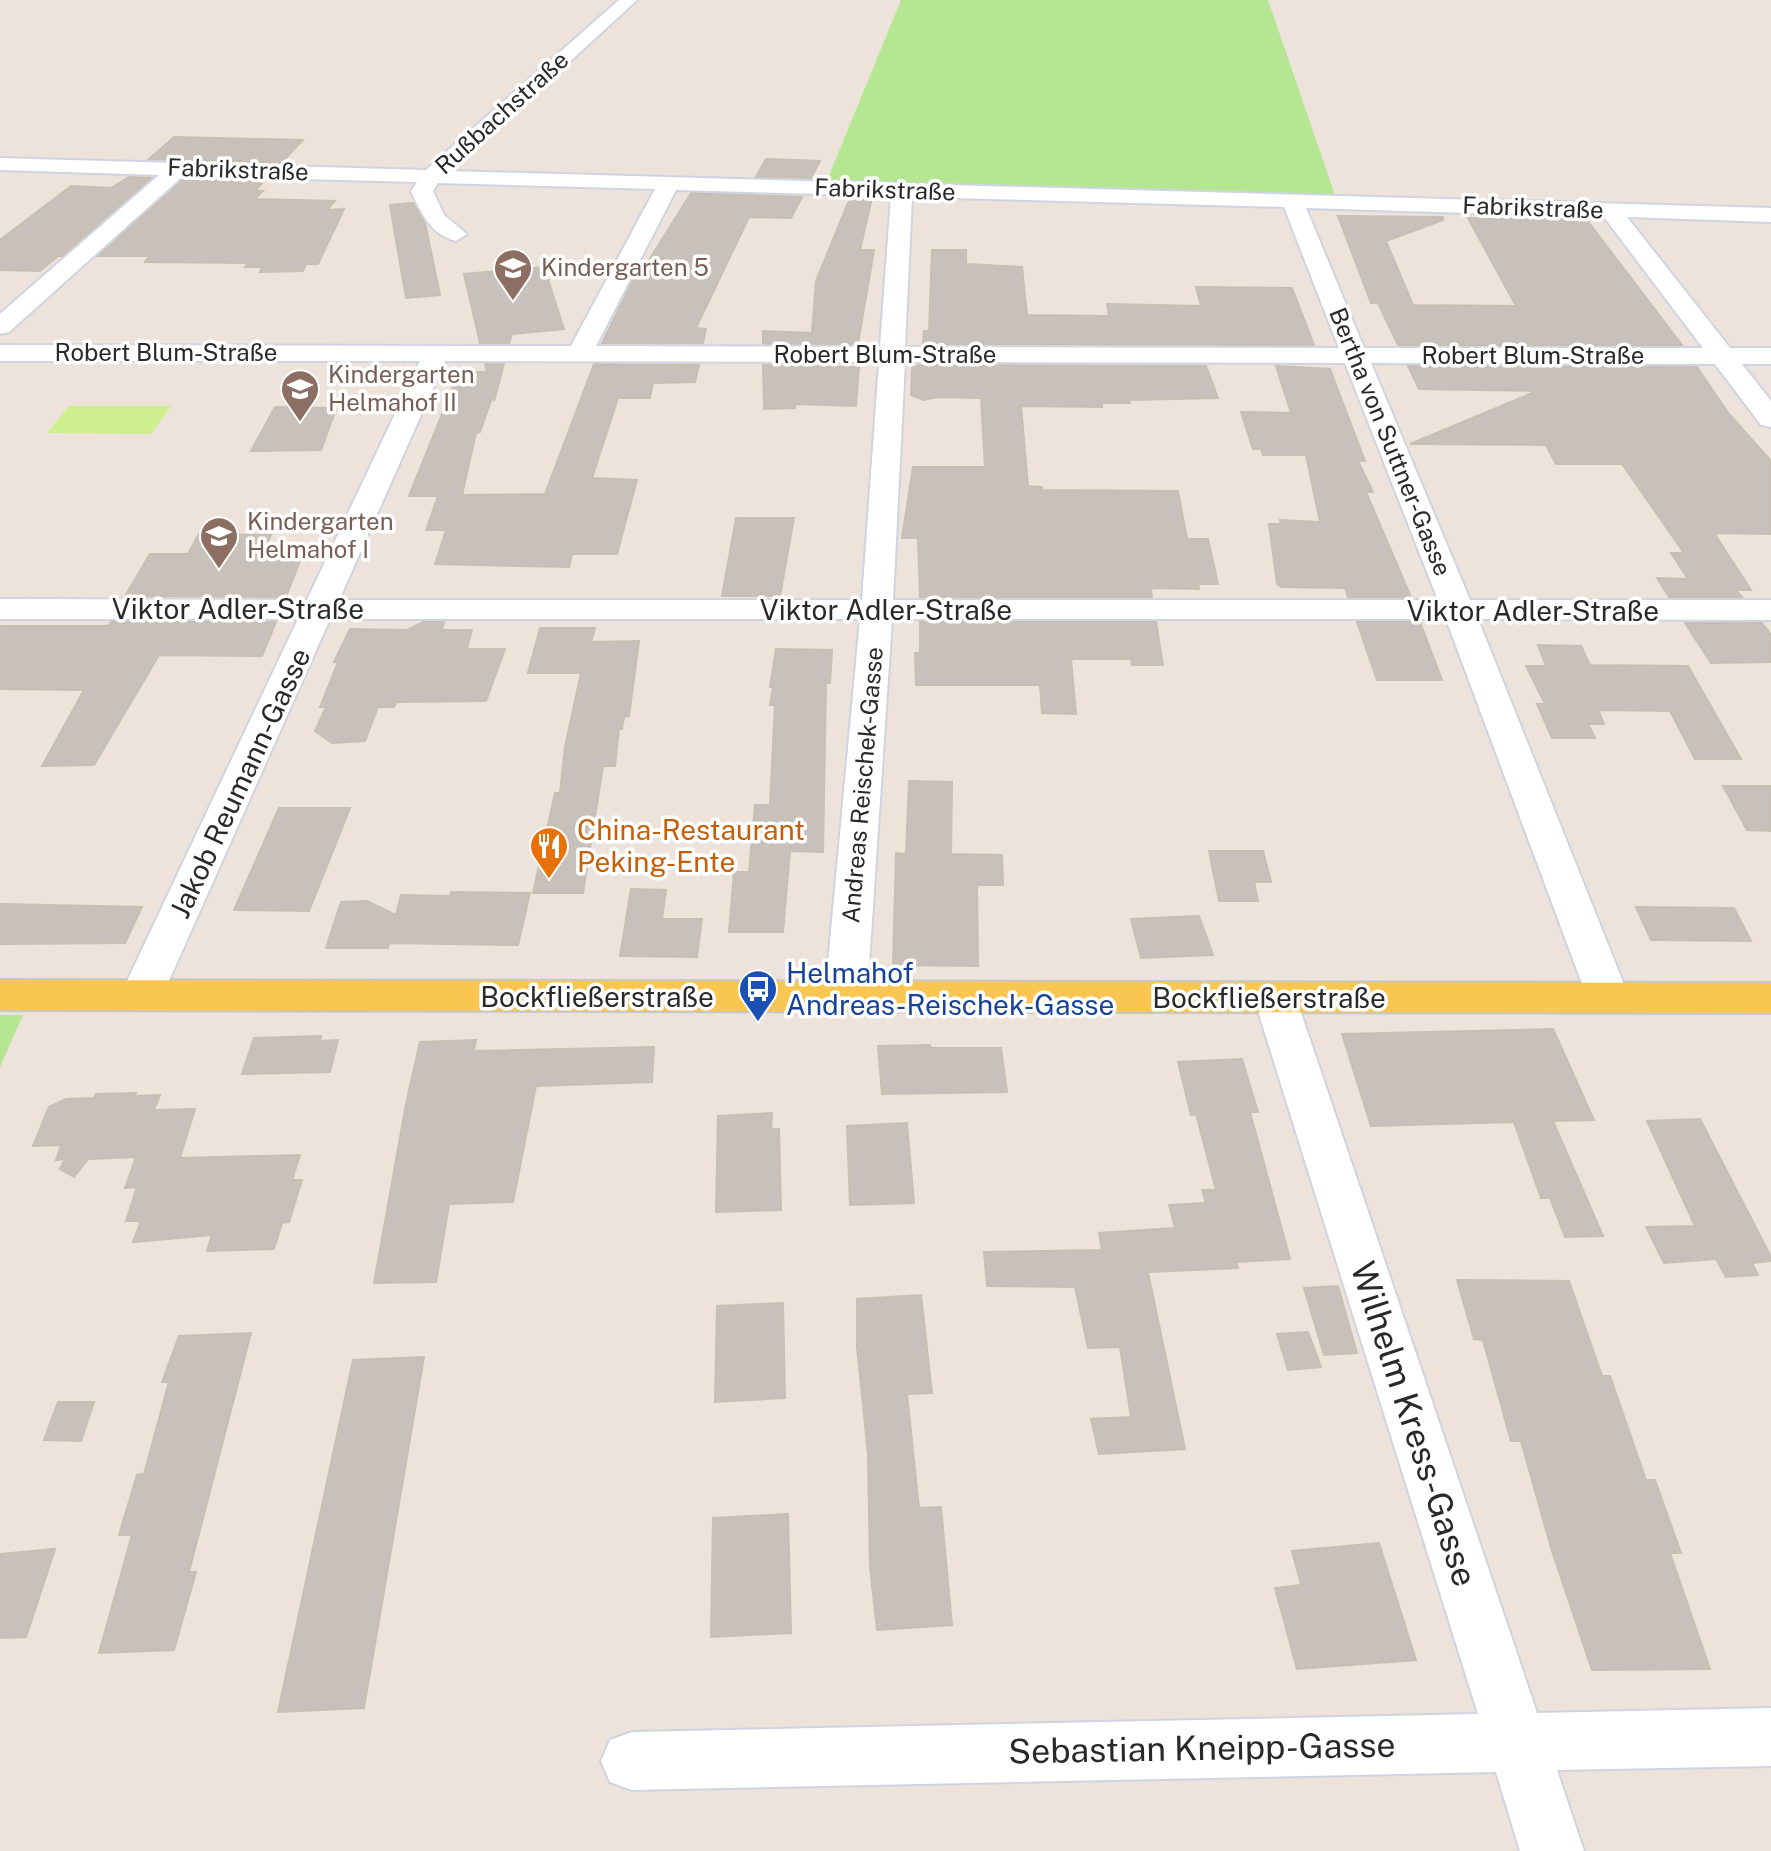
<svg xmlns="http://www.w3.org/2000/svg" width="1771" height="1851" viewBox="0 0 1771 1851" font-family="'Public Sans',sans-serif">
<style>
.green{fill:#b5e792}
.pitch{fill:#cdef8d}
.building{fill:#c8c0ba;stroke:#c8bfb3;stroke-width:2}
.lines{fill:none;stroke-linecap:round;stroke-linejoin:round}
.minor-casing{stroke:#cfd4e3;stroke-width:4}
.major-casing{stroke:#c7c7c7;stroke-width:4}
.minor{fill:#fff;fill-rule:evenodd}
.major{fill:#fac652;fill-rule:evenodd}
.labels{text-anchor:middle;stroke-width:7;stroke-linejoin:round;paint-order:stroke}
.far-street-label{font-size:24px;fill:#292929;stroke:#fff}
.far-education-label{font-size:24px;fill:#785e54;stroke:#fff;text-anchor:start}
.street-label{font-size:28px;fill:#292929;stroke:#fff}
.food-label{font-size:28px;fill:#c56008;stroke:#fff;text-anchor:start}
.transit-label{font-size:28px;fill:#164399;stroke:#fff;text-anchor:start}
.near-street-label{font-size:34px;fill:#292929;stroke:#fff}
</style>
<rect width="100%" height="100%" fill="#ede3da"/>
<path class="green" d="M901 0H1268L1336 198 826 183Z
M0 1015H23L0 1067Z"/>
<path class="pitch" d="M69 406H171L151 434 47 433Z"/>
<path class="building" d="M174 137 303 140 281 163 149 159Z
M766 159 820 161 811 178 756 177Z
M129 177 151 178 62 256H58L40 271 0 270V240L71 186 111 188Z
M184 179 264 181 255 191H263L255 199 335 201 327 210 344 209 318 264H306L303 271 260 272 262 267H245L248 263 145 262 150 256H98Z
M691 193 802 197 791 218 749 217 696 328 706 329 703 343H602L635 276H639Z
M850 198H872L860 250H874L858 344H763V331L812 333 816 281Z
M413 203 425 223 440 295 406 298 390 205Z
M1338 216 1443 217V220L1386 241 1413 305 1516 306 1468 218 1586 219 1682 345H1398L1378 303H1371Z
M932 250H966V264L1022 267 1027 315 1109 316 1107 304 1201 306 1196 287 1292 288 1314 345 923 344 924 331H929Z
M544 267 564 329 512 334 509 343H480L464 274Z
M485 364H504L494 401 493 395 480 432 476 433 462 495 545 494 594 364 699 365 695 382 653 383 650 398H618L592 478 637 480 617 554H572L569 567 435 564 446 530H426L438 496H409L459 372H487Z
M763 365 859 367 856 406 795 404V408L764 409Z
M921 365 1206 366 1218 398 1129 400 1130 403H1102V407L1021 406 1028 486 1042 487V490L1178 491 1187 539H1208L1218 584H1198L1199 589 1151 588 1152 597H920L918 538H902L913 467H985L981 398 938 397 924 400 911 395 912 367Z
M1276 366 1330 369 1365 461H1358L1373 492H1366L1411 597H1348L1345 588 1281 587 1277 584 1269 524H1281L1280 520 1320 522 1306 455H1263L1261 449H1253L1241 412 1291 413Z
M1408 366 1697 367 1729 414 1771 461V534L1714 533 1751 590H1736L1742 597H1669L1657 578 1688 579 1671 553H1684L1622 464H1556L1546 445 1410 444 1537 391 1419 389Z
M275 407 332 408 330 412H335L321 450 251 451Z
M736 518H794L780 596H722Z
M199 534 271 535 263 553H303L286 597 125 596 150 554H188Z
M111 622H276L262 656 159 655 94 765 42 766 84 690 0 689V626H108Z
M423 622H444L442 630H472L467 649H505L486 701 396 702 394 707H378L365 741 332 743 315 731 326 707H320L338 662H334L350 629 407 630Z
M920 622H1156L1163 665H1132L1131 659H1071L1076 714 1042 713 1040 685H916L915 653H920Z
M1357 622H1420L1442 680H1377Z
M1685 623H1762L1771 635V662L1711 663Z
M540 628H595L591 642 639 641 629 716 624 717 622 729H619L615 766H603L583 893H533L555 793H560L565 747 581 673H528Z
M1538 645 1581 646 1590 665 1688 666 1741 759H1695L1670 711 1598 710 1604 724H1588L1595 738H1552L1537 704H1545L1526 666H1546Z
M776 649 832 650 830 683H826L823 852 790 851 783 932H729L734 872H749L755 805H770L775 705H770L773 687H770Z
M909 781 952 782 951 854 1002 855 1003 885H977L978 966 893 965 896 853 906 854Z
M1723 786H1771V831L1747 830Z
M279 808H350L309 911 234 910Z
M1209 851H1263L1271 882H1254L1258 901H1219Z
M631 889 666 890 662 919H702L697 957 620 956Z
M451 892 530 893 518 945 389 943 388 948H326L341 902 367 901 396 915 401 895 450 896Z
M0 904 142 907 125 943 0 944Z
M1636 907 1734 908 1751 941 1651 940Z
M1199 916 1213 955 1141 958 1131 919Z
M1553 1029 1594 1120 1553 1121 1603 1236 1565 1237 1550 1198H1541L1514 1122 1371 1126 1342 1034Z
M321 1036 320 1041 338 1040 330 1072 242 1074 254 1038Z
M476 1040 474 1051 654 1047 652 1082 536 1086 513 1202 449 1204 436 1282 374 1283 406 1104 420 1042Z
M930 1045 931 1048H1001L1007 1092 882 1094 878 1046Z
M1242 1059 1258 1112H1250L1290 1259 1236 1262 1238 1268 1148 1272 1185 1449 1099 1454 1091 1419 1131 1417 1120 1347 1088 1348 1075 1287 987 1286 984 1252 1102 1250 1099 1233 1175 1228 1169 1205 1206 1203 1202 1190H1216L1196 1114 1191 1115 1178 1062Z
M136 1093 134 1096 160 1095 154 1110 195 1109 180 1158 300 1155 292 1180H302L289 1222 282 1223 274 1249 207 1251 212 1235 133 1242 141 1221H126L137 1187 125 1188 136 1157 88 1159 74 1177 60 1169 65 1159 56 1160 61 1145 33 1146 49 1107 66 1099 94 1098 96 1094Z
M772 1113 771 1129H779L781 1210 716 1212 718 1116Z
M1700 1119 1771 1257V1261L1752 1263 1758 1275 1726 1277 1716 1259 1664 1263 1646 1227 1695 1226 1647 1121Z
M907 1123 914 1203 850 1205 847 1126Z
M1457 1280 1569 1281 1602 1376H1610L1646 1480H1655L1681 1553H1670L1710 1669 1592 1670 1552 1551 1521 1441H1511L1483 1340 1474 1339Z
M1338 1286 1357 1353 1324 1355 1304 1288Z
M921 1295 932 1393 907 1394 919 1508 941 1507 952 1625 877 1630 870 1567 868 1454 857 1347V1299Z
M783 1303 785 1398 715 1402 717 1306Z
M1308 1332 1321 1367 1288 1370 1277 1334Z
M251 1333 189 1572H196L174 1650 99 1653 132 1535H119L137 1475 144 1474 169 1382H162L179 1336Z
M424 1357 364 1708 278 1712 353 1360Z
M58 1402H94L81 1441 44 1440Z
M788 1514 791 1633 711 1637 713 1518Z
M1379 1543 1416 1660 1297 1669 1275 1588 1301 1585 1292 1551Z
M55 1549 26 1637 0 1638V1554Z"/>
<g class="lines">
<g class="minor-casing">
<path id="minor" d="M619 0H637L450 171 1771 208V222L1627 217 1730 348H1771V364H1742L1771 401V427L1761 425 1715 364 1371 363 1470 600H1771V620L1478 619 1629 997 1623 1007 1608 1011 1593 1007 1587 997 1446 619H892L867 996 861 1006 846 1010 831 1006 825 996 860 619H330L163 994 157 1004 142 1008 127 1004 121 994 298 619H0V599L307 600 420 361H0V345L571 346 655 189 438 183 433 191 444 215 467 234 456 241C430 234 421 213 411 191L417 182 183 176 9 332 0 334V314L159 175 0 170V158L426 170ZM676 190 891 196 880 347 596 346ZM912 197 1284 207 1339 348 905 347ZM1306 208 1604 217 1703 348H1364ZM445 361 879 362 862 600H339ZM905 362 1345 363 1438 600H893Z
M1275 984 1290 988 1296 998 1537 1713 1771 1708V1766L1557 1770 1584 1851H1520L1496 1772 632 1790 610 1782 601 1761 610 1740 632 1732 1478 1714 1254 998 1260 988Z"/>
</g>
<g class="major-casing">
<path id="major" d="M0 980 1771 983V1013L0 1010Z"/>
</g>
<use href="#minor" class="minor"/>
<use href="#major" class="major"/>
</g>
<defs>
<g id="school-pin" transform="scale(2)"><path d="M0 17L-7.5 6A9.5 9.5 0 1 1 7.5 6Z" fill="#8d6e63" stroke="#fff"/><path d="M0-5L7-2L0 1L-7-2ZM-4 1L0 2.5L4 1V4Q0 6-4 4Z" fill="#fff"/></g>
<g id="restaurant-pin" transform="scale(2)"><path d="M0 17L-7.5 6A9.5 9.5 0 1 1 7.5 6Z" fill="#e8710a" stroke="#fff"/><path d="M-5-6h1v4h1v-4h1v4h1v-4h1v5L-1.5 .5V6h-2V.5L-5-1ZM5-6V6H3V1.5H1.5Q1.5-4 5-6Z" fill="#fff"/></g>
<g id="bus-pin" transform="scale(2)"><path d="M0 17L-7.5 6A9.5 9.5 0 1 1 7.5 6Z" fill="#1a4fb4" stroke="#fff"/><path d="M-5-6H5V4H4V6H2V4H-2V6H-4V4H-5ZM-3.5-4V0h7V-4ZM-3.5 1.2v1.5H-2V1.2ZM2 1.2v1.5H3.5V1.2Z" fill="#fff"/></g>
</defs>
<g fill-rule="evenodd">
<use href="#school-pin" x="513" y="268"/>
<use href="#school-pin" x="300" y="389"/>
<use href="#school-pin" x="219" y="536"/>
<use href="#restaurant-pin" x="549" y="846"/>
<use href="#bus-pin" x="758" y="989"/>
</g>
<g class="labels">
<g class="far-street-label">
<text transform="translate(502 113) rotate(-42)" y="8">Rußbachstraße</text>
<text transform="translate(238 170) rotate(2)" y="8">Fabrikstraße</text>
<text transform="translate(885 190) rotate(2)" y="8">Fabrikstraße</text>
<text transform="translate(1533 208) rotate(2)" y="8">Fabrikstraße</text>
<text x="166" y="361">Robert Blum-Straße</text>
<text x="885" y="363">Robert Blum-Straße</text>
<text x="1533" y="364">Robert Blum-Straße</text>
<text transform="translate(1390 442) rotate(68)" y="8">Bertha von Suttner-Gasse</text>
<text transform="translate(863 785) rotate(-85)" y="8">Andreas Reischek-Gasse</text>
</g>
<g class="far-education-label">
<text x="541" y="276">Kindergarten 5</text>
<text x="328" y="383">Kindergarten<tspan x="328" dy="28">Helmahof II</tspan></text>
<text x="247" y="530">Kindergarten<tspan x="247" dy="28">Helmahof I</tspan></text>
</g>
<g class="street-label">
<text x="238" y="619">Viktor Adler-Straße</text>
<text x="886" y="620">Viktor Adler-Straße</text>
<text x="1533" y="621">Viktor Adler-Straße</text>
<text transform="translate(240 783) rotate(-65)" y="10">Jakob Reumann-Gasse</text>
<text x="597" y="1007">Bockfließerstraße</text>
<text x="1269" y="1008">Bockfließerstraße</text>
</g>
<g class="food-label">
<text x="577" y="840">China-Restaurant<tspan x="577" dy="32">Peking-Ente</tspan></text>
</g>
<g class="transit-label">
<text x="786" y="983">Helmahof<tspan x="786" dy="32">Andreas-Reischek-Gasse</tspan></text>
</g>
<g class="near-street-label">
<text transform="translate(1414 1424) rotate(72)" y="12">Wilhelm Kress-Gasse</text>
<text transform="translate(1202 1748) rotate(-1)" y="12">Sebastian Kneipp-Gasse</text>
</g>
</g>
</svg>
